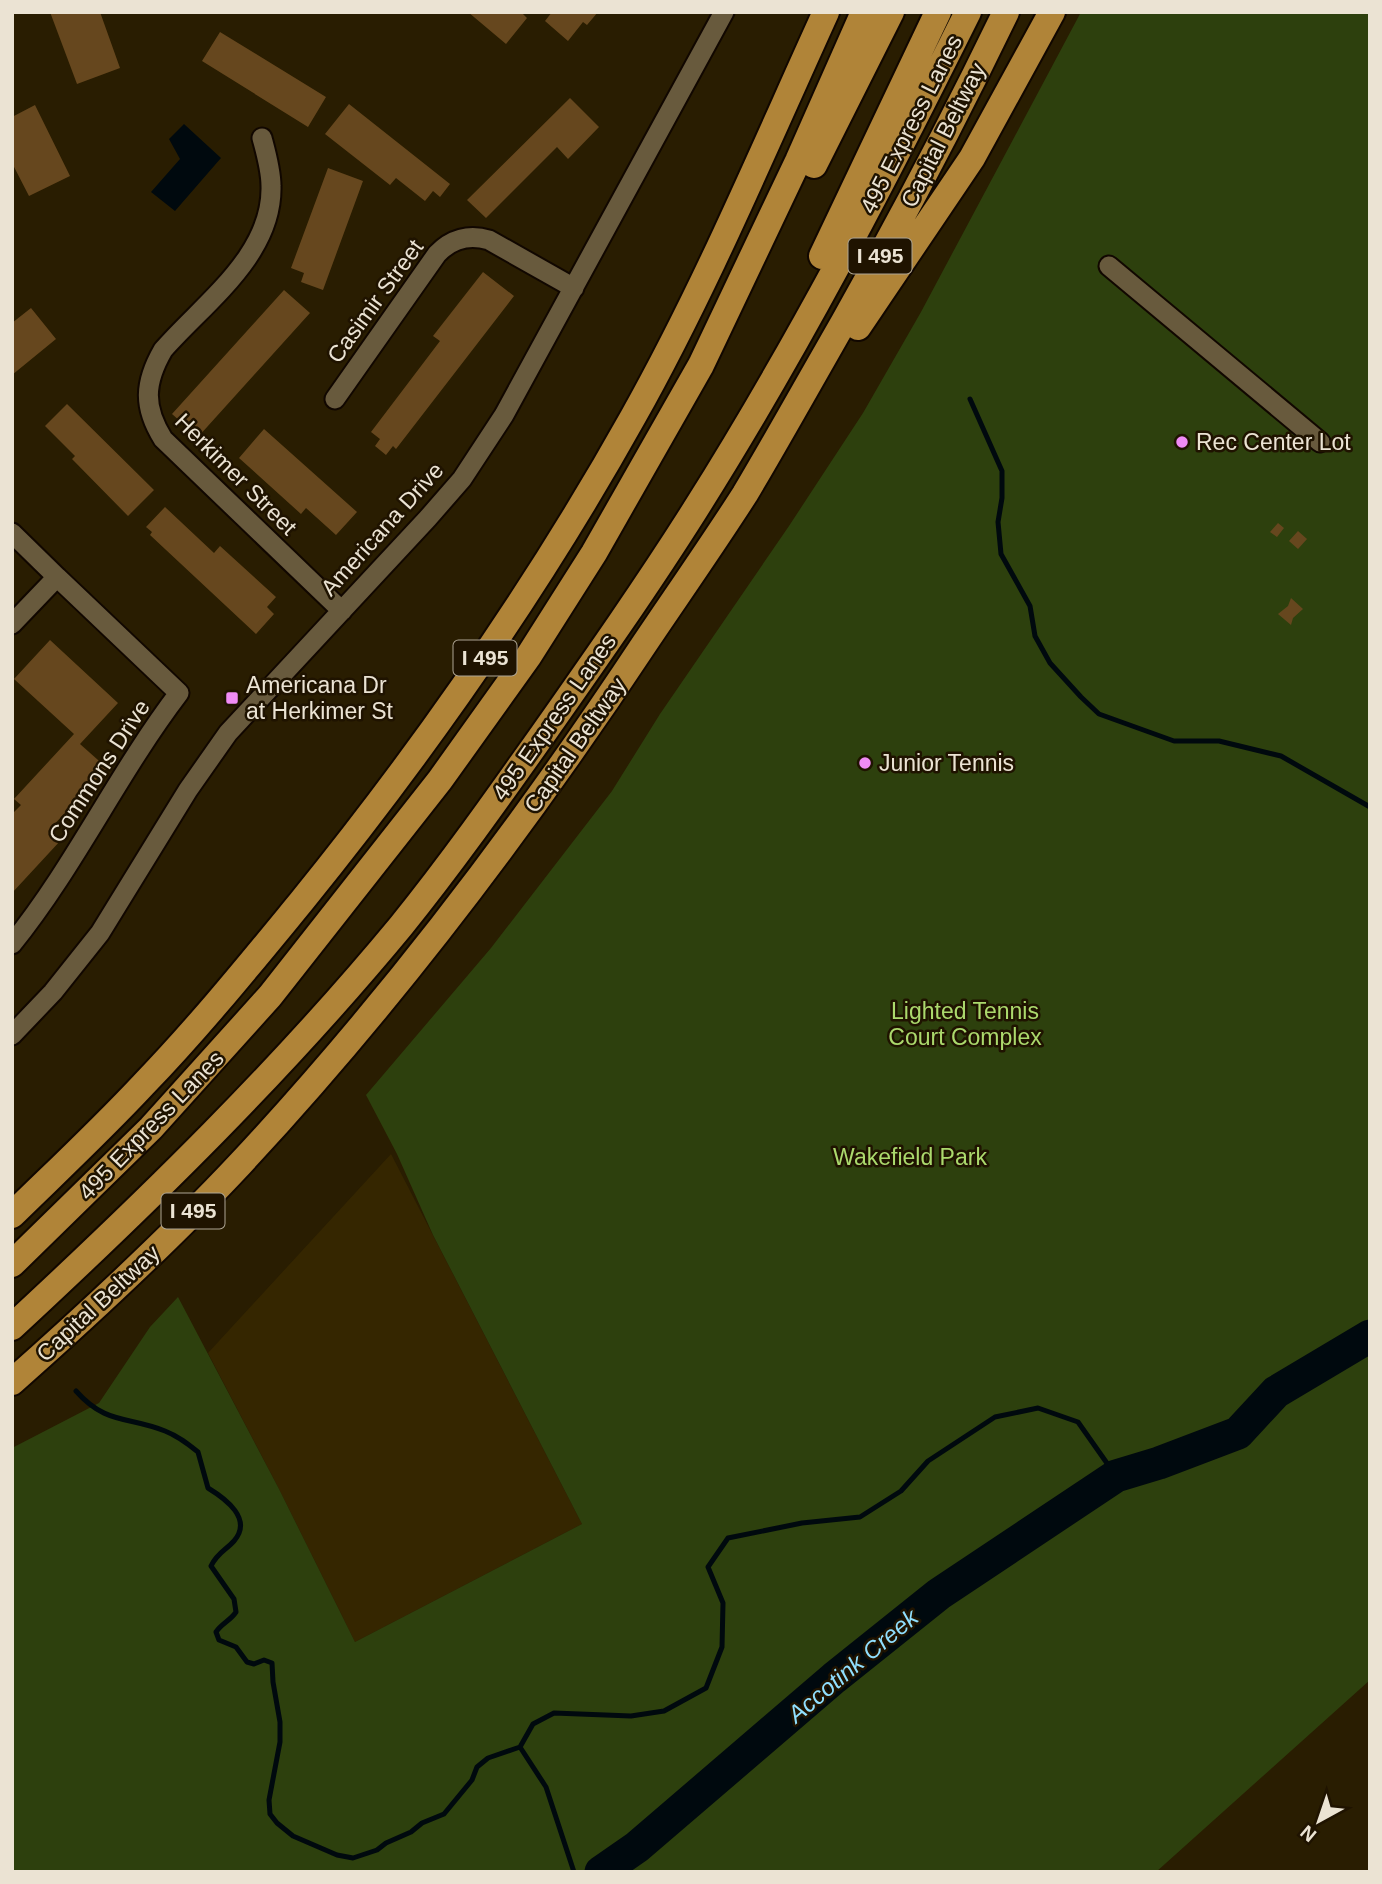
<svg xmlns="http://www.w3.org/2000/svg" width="1382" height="1884" viewBox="0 0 1382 1884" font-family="Arial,sans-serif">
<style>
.built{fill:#352600}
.green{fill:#2d400d}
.water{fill:#00090e}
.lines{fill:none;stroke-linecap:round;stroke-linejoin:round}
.stream{stroke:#00090e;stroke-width:5}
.river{stroke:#00090e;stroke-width:33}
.building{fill:#66471e}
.minor-casing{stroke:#110700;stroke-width:23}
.highway-casing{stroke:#110700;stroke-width:30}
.minor{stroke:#685a3d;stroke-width:19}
.highway{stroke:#b08438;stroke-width:26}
.poi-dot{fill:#f08bf5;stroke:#1f1300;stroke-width:2.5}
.labels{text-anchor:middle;stroke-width:5;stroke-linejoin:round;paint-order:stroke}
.shield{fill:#1f1300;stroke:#aea594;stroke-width:2}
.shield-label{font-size:21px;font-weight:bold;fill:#ebe3d3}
.street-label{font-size:23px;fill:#ebe3d3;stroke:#1f1300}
.poi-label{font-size:23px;fill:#ebe3d3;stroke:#1f1300;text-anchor:start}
.park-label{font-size:23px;fill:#abd96c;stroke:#1f1300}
.water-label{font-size:24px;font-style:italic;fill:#90dffe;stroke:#1f1300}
</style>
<rect width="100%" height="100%" fill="#291d01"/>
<path class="built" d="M391 1154 582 1524 355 1642 279 1489 208 1353Z"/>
<path class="green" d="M1081 12H1370V1680L1156 1872H12V1448L99 1403 150 1327 178 1297 279 1489 355 1642 582 1524 433 1235 397 1154 366 1095 491 948 612 791 660 714 789 526 863 413 921 312Z"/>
<path class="water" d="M184 124 221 158 175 211 151 192 180 159 169 139Z"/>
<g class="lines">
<path class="stream" d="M970 399 1002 471V498L998 522 1001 554 1030 606 1035 636 1050 663 1081 697 1099 714 1174 741H1219L1281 756 1370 807
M76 1391C106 1425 128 1416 165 1431 178 1436 188 1444 198 1452L208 1488C226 1499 253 1519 234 1541 226 1550 217 1553 211 1566L234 1599 236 1612C230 1621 222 1623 216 1632L219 1640 236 1647 247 1662 254 1664 264 1660 272 1663 273 1682 280 1722V1742L269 1800 270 1814 277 1823 293 1836 337 1855 353 1858 377 1850 386 1843 411 1832 422 1823 444 1814 472 1780 477 1767 488 1758 520 1747
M574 1872 546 1787 520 1747 533 1724 554 1713 631 1716 664 1711 706 1688 722 1647 723 1603 708 1567 728 1538 802 1523 860 1517 901 1491 928 1461 995 1417 1038 1408 1078 1422 1116 1476"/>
<path class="river" d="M601 1872 637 1847 834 1678 939 1594 1116 1476 1159 1463 1238 1433 1276 1392 1370 1336"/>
</g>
<path class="building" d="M50 12H100L120 68 77 84Z
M468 12H521L527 18 506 44Z
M552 12H598L587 25 583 22 568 41 545 21Z
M220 32 326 97 308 127 202 61Z
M570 98 599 127 568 159 557 147 486 218 467 200Z
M349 104 450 184 440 197 433 191 425 201 396 178 390 185 325 134Z
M35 105 70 176 29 196 12 163V117Z
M328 168 363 181 323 290 301 282 304 273 291 268Z
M483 272 514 296 396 449 393 446 386 455 375 446 380 439 371 432 440 341 433 336Z
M284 290 310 313 198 437 172 414Z
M31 308 56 339 12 375V323Z
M67 404 154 490 128 516 72 459 75 456 45 426Z
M264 429 357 512 336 535 306 508 301 514 239 458Z
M165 507 214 553 220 546 276 597 267 607 274 614 256 634 150 535 152 532 146 527Z
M1278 523 1284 528 1277 537 1270 532Z
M1298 531 1307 539 1298 549 1289 541Z
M1291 598 1303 609 1293 618 1291 625 1278 614 1288 606Z
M50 640 118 703 80 744 107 768 49 830 61 840 12 893V814L21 805 14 799 74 734 14 679Z"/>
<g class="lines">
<g class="minor-casing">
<path id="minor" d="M262 138C266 153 271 170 271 186 273 255 204 303 163 350 144 383 143 407 163 439L342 611
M1109 266 1320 442
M335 399 437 254C451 239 469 234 489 240L574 288
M12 533 57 577 12 624
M12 944C75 866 118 773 179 693L57 577
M12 1035 53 992 100 933 188 790 228 733 428 518 462 479 504 415 724 12"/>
</g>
<g class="highway-casing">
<path id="highway" d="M814 165 891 12
M822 256 938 12
M858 327 972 158 1052 12
M12 1215C56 1172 101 1130 143 1085 199 1027 250 964 301 902 425 749 537 589 633 417 706 287 764 148 826 12
M12 1264 151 1128 270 996 440 780 528 657 594 553 701 365 798 161 864 12
M12 1327C149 1200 282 1070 401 926 451 864 497 799 543 734 595 660 647 586 695 510 796 350 884 181 968 12
M12 1382C91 1312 169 1240 241 1163 391 1002 524 826 645 643 678 594 713 544 745 494 767 457 788 420 809 383 879 262 945 138 1006 12"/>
</g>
<use href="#minor" class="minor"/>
<use href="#highway" class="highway"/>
</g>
<g class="poi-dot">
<circle cx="1182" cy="442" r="7"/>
<rect x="225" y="691" width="14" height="14" rx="3.5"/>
<circle cx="865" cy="763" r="7"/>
</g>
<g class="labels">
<g class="shield">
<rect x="848.5" y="238.5" width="63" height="35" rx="5"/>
<rect x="453.5" y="640.5" width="63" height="35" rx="5"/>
<rect x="161.5" y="1193.5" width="63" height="35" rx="5"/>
</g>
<g class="shield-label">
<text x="880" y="263">I 495</text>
<text x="485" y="665">I 495</text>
<text x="193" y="1218">I 495</text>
</g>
<g class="street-label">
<text transform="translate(911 124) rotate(-63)" y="8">495 Express Lanes</text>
<text transform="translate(943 135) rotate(-63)" y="8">Capital Beltway</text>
<text transform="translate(375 301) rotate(-54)" y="8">Casimir Street</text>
<text transform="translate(236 474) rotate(45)" y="8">Herkimer Street</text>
<text transform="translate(382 529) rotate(-48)" y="8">Americana Drive</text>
<text transform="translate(554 717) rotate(-55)" y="8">495 Express Lanes</text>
<text transform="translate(575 745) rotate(-55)" y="8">Capital Beltway</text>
<text transform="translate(99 771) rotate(-57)" y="8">Commons Drive</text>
<text transform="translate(151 1125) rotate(-46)" y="8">495 Express Lanes</text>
<text transform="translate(98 1303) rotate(-43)" y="8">Capital Beltway</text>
</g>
<g class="poi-label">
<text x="1196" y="450">Rec Center Lot</text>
<text x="246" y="693">Americana Dr<tspan x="246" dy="26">at Herkimer St</tspan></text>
<text x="879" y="771">Junior Tennis</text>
</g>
<g class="park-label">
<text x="965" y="1019">Lighted Tennis<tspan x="965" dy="26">Court Complex</tspan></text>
<text x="910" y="1165">Wakefield Park</text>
</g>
<g class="water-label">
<text transform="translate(853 1666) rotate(-40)" y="8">Accotink Creek</text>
</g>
</g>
<rect width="1382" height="1884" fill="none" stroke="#ebe3d3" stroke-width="28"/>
<g transform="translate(1319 1821) rotate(220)" stroke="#1f1300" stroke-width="5" paint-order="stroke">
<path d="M0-5L12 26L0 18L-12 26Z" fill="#ebe3d3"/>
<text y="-10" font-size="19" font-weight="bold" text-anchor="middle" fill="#ebe3d3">N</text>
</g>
</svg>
